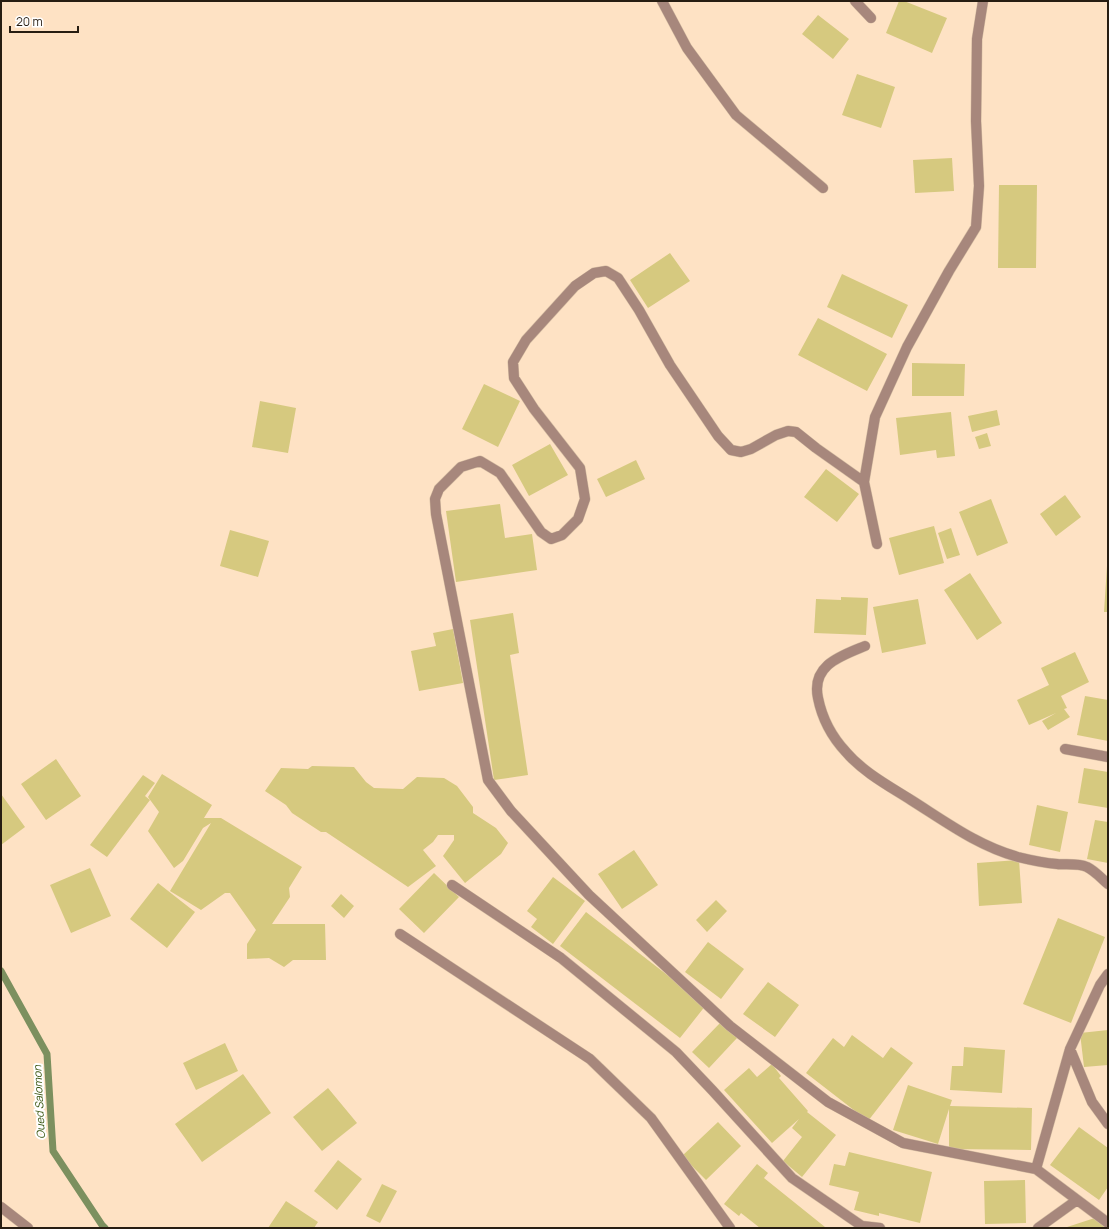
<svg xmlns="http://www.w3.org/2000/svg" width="1109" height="1229" viewBox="0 0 1109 1229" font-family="Manrope,sans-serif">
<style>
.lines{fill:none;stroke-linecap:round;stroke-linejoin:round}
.stream{stroke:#7c905f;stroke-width:7}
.building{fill:#d6c97f}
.minor-casing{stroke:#d7bfa4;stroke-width:11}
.tertiary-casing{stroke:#d7bfa4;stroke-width:11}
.minor{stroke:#a7877c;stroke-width:10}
.tertiary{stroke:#a7877c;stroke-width:10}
.labels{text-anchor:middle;stroke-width:4;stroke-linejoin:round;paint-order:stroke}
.water-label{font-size:11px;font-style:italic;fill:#3b5712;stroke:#fff}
</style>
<rect width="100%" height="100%" fill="#fee2c4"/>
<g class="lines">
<path class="stream" d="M1 971 47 1054 53 1151 102 1225 105 1228"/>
</g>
<path class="building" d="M899 1H904L947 18 932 53 886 33Z
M818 15 849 39 833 59 802 34Z
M857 74 895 87 881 128 842 115Z
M952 158 954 191 915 193 913 160Z
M999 185H1037L1036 268H998Z
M670 253 690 281 648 308 630 280Z
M842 274 908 305 892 338 827 307Z
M818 318 887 354 867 391 798 355Z
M912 363 965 364 964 396H912Z
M484 384 520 401 498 447 462 429Z
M260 401 296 408 288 453 252 447Z
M997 410 1000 425 972 432 968 416Z
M951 412 955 456 937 458 936 450 900 455 896 418Z
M987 433 991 446 979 449 975 437Z
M550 444 568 475 529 496 512 465Z
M636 460 645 479 606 497 597 479Z
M826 469 859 494 837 522 804 497Z
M1065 495 1081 517 1056 536 1040 514Z
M991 499 1008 543 977 556 959 512Z
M500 504 505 538 532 534 537 570 456 582 446 511Z
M934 526 944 563 899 575 889 538Z
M951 528 960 555 947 559 938 533Z
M230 530 269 541 258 577 220 566Z
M1107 566H1108V612H1104Z
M970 573 1002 623 977 640 944 590Z
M841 597 868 598 866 635 814 633 816 599 841 600Z
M918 599 926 644 882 653 873 607Z
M513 613 519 653 510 655 528 775 494 780 470 620Z
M453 629 463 683 419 691 411 651 436 646 433 633Z
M1075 652 1089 682 1061 696 1067 708 1064 709 1070 717 1048 730 1042 721 1056 713 1029 725 1017 700 1049 685 1041 668Z
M1085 696 1108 700V741L1077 735Z
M56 759 81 796 46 820 21 784Z
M312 766 354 767 366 782 374 788 403 789 417 777 444 778 457 786 473 807V813L496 828 508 843 501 854 465 883 443 856 454 840V835H438L433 842 423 850 436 866 408 887 326 832H321L292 813 286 805 265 791 281 768 308 769Z
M1084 768 1108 772V808L1078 803Z
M162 774 212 805 204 818H221L302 867 289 888 290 897 272 924H325L326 960H293L284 967 269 958 247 959V944L256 930 230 893H225L201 910 170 891 211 823 203 828 183 861 174 868 148 831 159 812 148 797Z
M143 775 155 783 145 796 150 800 107 857 90 845Z
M1 794 25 827 1 845Z
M1037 805 1068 812 1060 852 1029 845Z
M1095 820 1108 822V863L1087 859Z
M634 850 658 885 622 909 598 874Z
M1019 860 1022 903 979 906 977 863Z
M90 868 111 916 71 933 50 885Z
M434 873 459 897 424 933 399 909Z
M553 877 585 901 553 944 531 927 537 919 527 911Z
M158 883 195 912 167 948 130 919Z
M341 894 354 906 344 918 331 906Z
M716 900 727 911 707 932 696 920Z
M586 912 706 1005 680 1038 560 946Z
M1058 918 1105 937 1071 1023 1023 1004Z
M708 942 744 969 721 999 685 972Z
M768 982 799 1005 775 1037 743 1014Z
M720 1023 737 1038 709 1068 692 1052Z
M1108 1030V1065L1084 1067 1080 1033Z
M852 1035 883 1058 891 1047 913 1063 868 1121 806 1073 833 1038 844 1047Z
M225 1043 238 1071 196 1090 183 1063Z
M964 1047 1005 1050 1002 1093 950 1090 952 1066H963Z
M772 1064 781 1076 779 1078 808 1111 807 1112 836 1135 802 1177 783 1161 802 1137 792 1128 799 1119 772 1143 724 1090 749 1068 757 1077Z
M243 1074 271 1113 202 1162 175 1124Z
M908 1085 952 1100 950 1106 1032 1108 1031 1150 949 1149V1109L938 1144 893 1130Z
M328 1088 357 1123 322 1151 293 1117Z
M718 1122 741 1146 706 1180 682 1156Z
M1079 1127 1108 1148V1187L1099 1200 1050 1165Z
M849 1152 932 1172 920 1223 879 1213V1216L854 1210 859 1192 829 1185 834 1164 845 1166Z
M338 1160 362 1179 337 1210 314 1191Z
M757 1164 768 1173 764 1178 825 1227 824 1228H760L741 1213 739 1216 724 1204Z
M1025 1180 1026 1223 985 1224 984 1181Z
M382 1184 397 1191 380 1223 366 1216Z
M286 1201 318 1222 314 1228H268Z
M1104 1215 1108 1228H1064Z"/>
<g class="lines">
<g class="minor-casing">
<path id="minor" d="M662 1 687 48 736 115 823 188
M855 1 871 18
M864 482 816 448 796 432 788 431 776 435 751 449 741 452 731 450 718 436 670 365 639 310 618 278 606 271 594 273 575 286 526 340 513 362 514 378 534 409 580 468 585 499 578 519 562 535 551 539 541 532 500 473 480 461 461 467 439 489 435 499 436 514 488 780 511 811 589 895 730 1026 828 1102 903 1143 1036 1169 1108 1223
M877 544 864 482 875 417 907 347 949 271 976 227 979 186 976 121 977 39 983 1
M865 646C841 656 811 665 818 698 822 718 832 737 846 752 863 772 889 786 911 800 946 822 978 846 1018 857 1030 860 1044 863 1057 864 1066 865 1078 863 1087 867 1095 871 1101 878 1108 884
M1065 749 1108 757
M452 885 561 958 676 1052 713 1091 792 1178 862 1226 880 1228
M400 934 590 1059 651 1118 730 1228
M1070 1049 1092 1102 1108 1124
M1036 1169 1070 1049 1100 985 1108 974
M1038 1228 1077 1200"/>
</g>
<g class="tertiary-casing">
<path id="tertiary" d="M1 1207 28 1228"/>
</g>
<use href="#minor" class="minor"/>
<use href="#tertiary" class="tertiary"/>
</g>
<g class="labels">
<g class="water-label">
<text transform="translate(39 1102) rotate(-93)" y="4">Oued Salomon</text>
</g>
</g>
<rect width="1109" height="1229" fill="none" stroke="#271d12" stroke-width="4"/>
<path d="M10 26v6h68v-6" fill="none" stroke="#271d12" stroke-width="2"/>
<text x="16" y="26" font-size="12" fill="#271d12" stroke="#ffffff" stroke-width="3" paint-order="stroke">20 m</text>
</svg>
